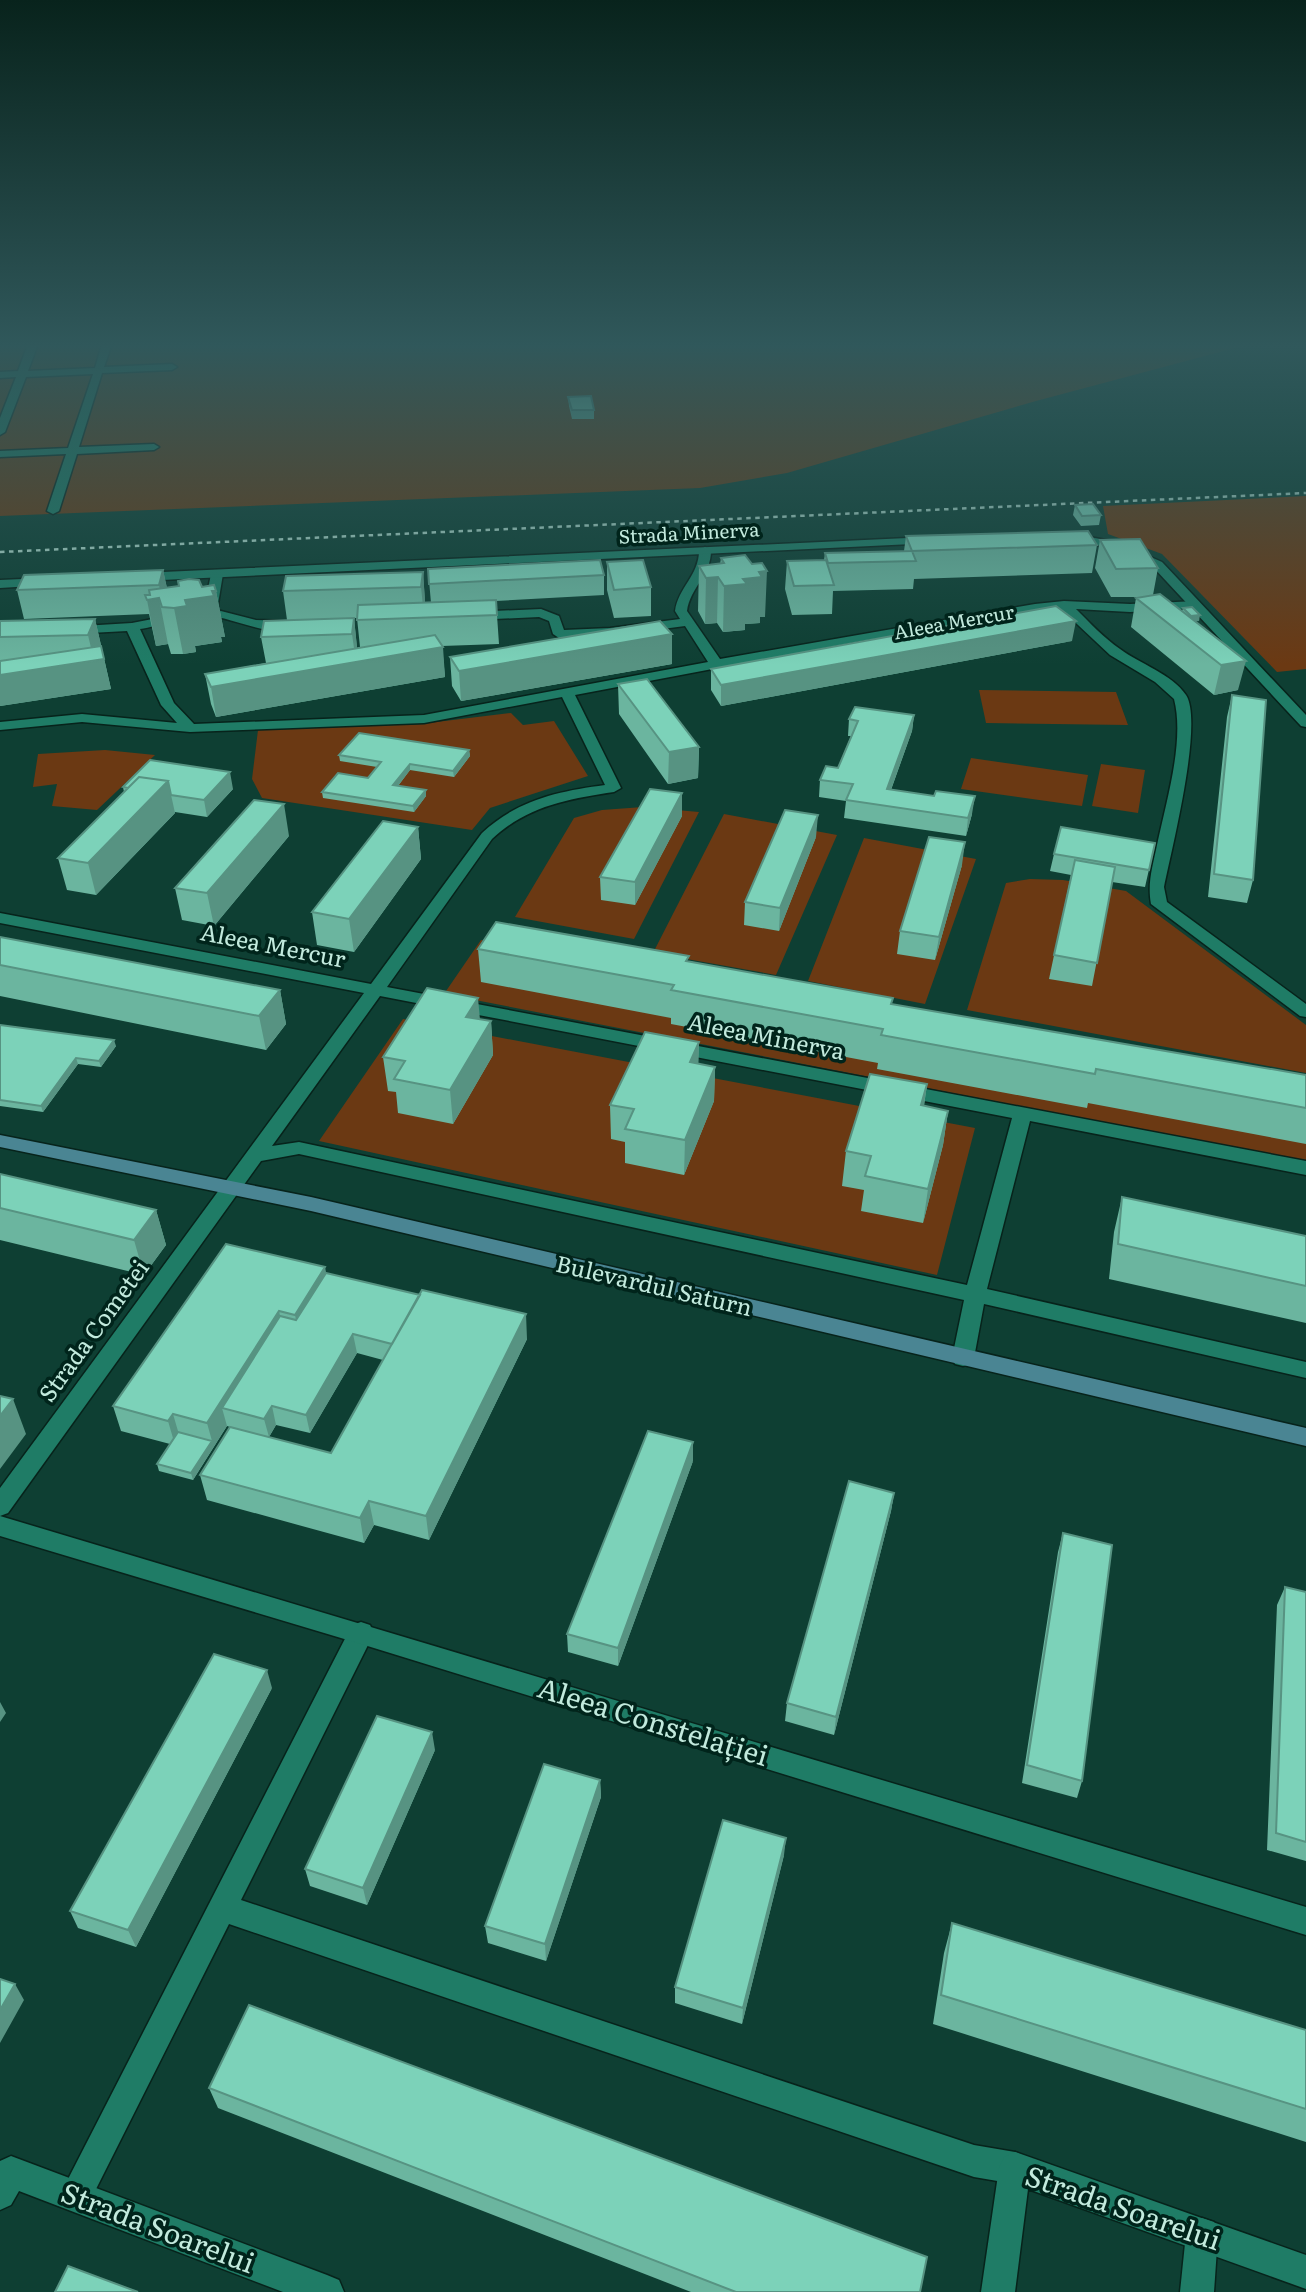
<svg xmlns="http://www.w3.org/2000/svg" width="1306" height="2292" viewBox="0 0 1306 2292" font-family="Literata,serif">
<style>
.green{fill:#6b3913}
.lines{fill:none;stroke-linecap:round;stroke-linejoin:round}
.pedestrian-casing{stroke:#07231b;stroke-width:3}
.minor-casing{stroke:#07231b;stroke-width:3}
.tertiary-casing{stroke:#07231b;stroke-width:3}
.secondary-casing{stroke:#07231b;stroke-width:3}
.pedestrian{fill:#1f7c66;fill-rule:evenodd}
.minor{fill:#1f7c66;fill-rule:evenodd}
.tertiary{fill:#1f7c66;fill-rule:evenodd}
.secondary{fill:#4a8593;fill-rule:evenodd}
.rail{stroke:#afd8cb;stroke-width:2.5;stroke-dasharray:4.5 4.5;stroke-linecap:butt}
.wall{fill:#6bb59f;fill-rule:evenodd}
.shaded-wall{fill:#579382}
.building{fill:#7cd2b9;stroke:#579382;stroke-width:2}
.labels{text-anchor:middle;stroke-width:7;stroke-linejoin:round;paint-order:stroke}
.far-street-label{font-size:19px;fill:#c2eadd;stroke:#00241b}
.street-label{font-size:23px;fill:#c2eadd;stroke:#00241b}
.near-street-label{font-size:28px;fill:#c2eadd;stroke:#00241b}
</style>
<rect width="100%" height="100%" fill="#0e3f33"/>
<path class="green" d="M0 344H1250L1036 401 787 473 700 488 0 516Z
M1306 496V669L1277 672 1162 554 1108 534 1103 506Z
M979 690 1116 692 1128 725 986 723Z
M511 713 523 725 554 721 588 776 490 808 472 830 262 798 252 779 258 730 420 724Z
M105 750 155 755 97 810 52 806 57 784 33 787 38 754Z
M971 758 1088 775 1082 806 961 789Z
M1101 764 1145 770 1138 813 1092 806Z
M643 807 699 812 634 939 515 917 574 818 602 810Z
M724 814 837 835 776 975 653 953Z
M864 838 976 859 925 1004 808 981Z
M1030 879 1063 880 1126 891 1306 1025V1073L967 1010 1006 883Z
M481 940 1306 1093V1162L444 994Z
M403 1019 975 1128 937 1275 319 1141Z"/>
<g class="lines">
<g class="pedestrian-casing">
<path id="pedestrian" d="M28 344H38L28 371 95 368 102 344H112L104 367 172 364 177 367 172 370 102 373 79 447 154 444 159 447 154 450 77 454 59 511 53 514 47 511 66 454 0 457V451L68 448 93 374 26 377 5 432 0 435V418L16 377 0 378V372L18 371Z
M361 1622 370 1625 374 1633 241 1900 974 2145 1015 2152 1026 2157 1031 2168 1026 2179 1015 2184 974 2177 229 1924 87 2207 76 2212 65 2207 60 2196 65 2185 352 1625Z
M1202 2218 1214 2222 1218 2234 1214 2292H1180L1186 2234 1190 2222Z"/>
</g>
<g class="minor-casing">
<path id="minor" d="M705 547 711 551C711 575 690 588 687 611L720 659 1035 604 1064 601 1130 604 1198 601 1200 604 1194 608 1130 612 1076 609C1090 623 1104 638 1120 649 1140 664 1172 674 1186 695 1204 722 1171 852 1164 887L1167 902 1306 1004V1017L1300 1016 1151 904C1147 883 1153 865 1157 845 1166 802 1185 741 1174 699L1155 682 1110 655 1061 609 861 641 575 695 621 788 614 792C568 799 527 806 492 839L387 987 1306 1161V1175L1030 1121 987 1289 1306 1362V1378L984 1304 974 1358 971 1364 963 1366 955 1364 952 1358 964 1300 299 1154 261 1161 8 1513 0 1516V1488L364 993 0 923V913L371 984 482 833C517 800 559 791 605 785L562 697 424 723 190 732 82 722 0 730V722L82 714 177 723 161 705 127 631 71 634 66 633V627L132 623 204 609 211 574 217 570 223 574 217 610 256 620 289 621 295 625C276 641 232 617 210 616 190 615 160 626 140 629L174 703 194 724 424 715 708 662 685 626 610 636 559 638 553 634 549 621 539 617 473 620 467 616 473 612 541 609 559 616 564 630 610 628 680 619 675 611C678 588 699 575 699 551ZM380 996 1012 1118 967 1285 299 1142 272 1146Z
M0 1516 1306 1907V1935L361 1644 0 1536Z
M1015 2152 1306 2255V2289L1028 2189 1015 2292H981L999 2168 1004 2157Z
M11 2156 327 2275 339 2280 344 2292H283L19 2191 11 2205 0 2210V2161Z"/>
</g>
<g class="tertiary-casing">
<path id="tertiary" d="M1067 533 1117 542 1162 562 1306 715V727L1301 726 1154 568 1110 547 1063 539V535Z
M929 537 933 539V543L141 581 135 577 141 573Z
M44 578 50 582 48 585 0 588V580Z"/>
</g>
<g class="secondary-casing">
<path id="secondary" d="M0 1135 311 1197 1306 1428V1446L311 1211 0 1147Z"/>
</g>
<use href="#pedestrian" class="pedestrian"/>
<use href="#minor" class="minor"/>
<use href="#tertiary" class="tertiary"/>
<use href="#secondary" class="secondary"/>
<path class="rail" d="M0 552 1306 493"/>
</g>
<path class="wall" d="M568 397 594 410V419H572L569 406Z
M1075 505 1101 515 1099 525 1081 526 1073 515Z
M906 536 1097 545 1092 573 914 579 913 589 833 591 832 614 792 615 785 589 787 561 824 560 825 553 904 551Z
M1100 540 1158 568 1153 595 1182 611 1183 608 1199 621H1195L1238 690 1214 695 1131 627 1136 598 1144 597H1111L1095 568Z
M721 558 765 617H760V623L745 624V630L723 632 717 623 705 624 698 611 699 566 720 564Z
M607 562 651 587V616L614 618 607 590Z
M428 569 604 575V595L496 601 499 644 442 646 445 677 216 717 211 704 205 674 266 663 261 637 287 620 283 591 423 572 425 603H431ZM354 618H357L360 647 357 648Z
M163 570 167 588 179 586 178 581 216 591 225 637H221L222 642 195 646 196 652 183 654H171L168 644 156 646 149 614 24 619 17 590Z
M95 619 111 689 0 706V621Z
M672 634V664L461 701 452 686 450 657Z
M1072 641 721 706 711 690V669Z
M618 684 699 747 698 778 668 784 619 714Z
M1232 695 1253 880 1247 903 1208 897 1227 717Z
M914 715 912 731 891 790 972 814 966 836 844 818 846 801 819 797 820 780 838 768 851 736H848L849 719Z
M469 750 470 756 454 777 410 770 398 786 426 796 414 812 323 798 322 792 368 778 377 767 340 761 339 755Z
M123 787 233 789 207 817 175 812V813L96 895 67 890 58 858 124 792Z
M682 793V816L635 905 601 900 600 877Z
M418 827 421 859 354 952 317 945 312 912Z
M289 836 214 926 182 920 175 888Z
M816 837 779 931 744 925 745 902Z
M1155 843 1145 887 1112 882 1092 986 1049 979 1071 875 1050 871 1054 854Z
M962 865 935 960 897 954 900 931Z
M0 937 280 990 286 1024 266 1050 0 996Z
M478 949 689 961 892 1004 1306 1075V1144L1088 1103 1087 1108 877 1069 878 1063 671 1024V1018L481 982Z
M491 1021 493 1055 453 1124 398 1113 396 1092 388 1091 383 1057Z
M0 1025 116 1046 101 1067 78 1064 43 1112 0 1106Z
M699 1042 698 1064 715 1067 714 1101 684 1175 625 1163V1142L611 1139 610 1105Z
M927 1084 924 1106 948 1111 943 1145 923 1223 861 1211 864 1190 842 1186 846 1151Z
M0 1174 156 1210 166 1245 144 1275 0 1240Z
M1122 1197 1306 1236V1323L1109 1279 1114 1232Z
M326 1273 527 1339 429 1540 374 1525 364 1543 207 1500 200 1475 230 1427 227 1426 193 1480 159 1471 157 1464 170 1444 121 1431 113 1406ZM357 1353 383 1360 331 1453 269 1437 276 1425 310 1433Z
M693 1461 618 1666 568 1652 567 1634Z
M894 1493 891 1511 834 1735 785 1721 787 1703Z
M1063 1533 1082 1781 1077 1798 1022 1783 1058 1552Z
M1285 1587 1306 1592V1861L1267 1850 1277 1605Z
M272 1688 136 1947 78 1928 70 1911Z
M435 1750 367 1905 310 1886 305 1869Z
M600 1780 601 1797 546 1961 488 1943 485 1926Z
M784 1855 742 2024 675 2003V1987Z
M952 1923 1306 2030V2142L933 2024 944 1953Z
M209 2088 920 2292H691L218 2108Z"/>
<path class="shaded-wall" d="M163 570 169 598 163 607 159 585Z
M767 571 765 617H760V623L745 624V630L723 632 724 586 759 572Z
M423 572 425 600 424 616 421 587Z
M718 577 717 623 705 624 706 578Z
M212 591H216L225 637H221L222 642 195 646 196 652 183 654 174 608 185 600Z
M159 598 168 644 156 646 147 600Z
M1200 615 1199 621 1190 622 1191 616Z
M354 618 357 647 356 662 443 647 445 677 216 717 211 687 356 662 352 634Z
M95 619 111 689 0 706V675L94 661 88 635Z
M1076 621 1072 641 721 706V685Z
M672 634V664L461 701 459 671Z
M1246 661 1238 690 1214 695 1221 665Z
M914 715 912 731 885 806 887 789Z
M699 747 698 778 668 784 669 752Z
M469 750 470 756 454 777 453 771Z
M410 764V770L394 791 393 785Z
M230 772 233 789 207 817 204 800Z
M168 781 175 813 96 895 88 863Z
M426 790V796L414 812 413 806Z
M682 793V816L635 905V882Z
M975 796 972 814 966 836 968 818Z
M284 804 289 836 214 926 207 893Z
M818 815 816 837 779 931 780 908Z
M418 827 421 859 354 952 349 919Z
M965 842 962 865 935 960 939 937Z
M280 990 286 1024 266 1050 259 1016Z
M478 998 481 1031 466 1017Z
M491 1021 493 1055 453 1124 450 1090Z
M114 1040 116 1046 101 1067 99 1061Z
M699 1042 698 1076 690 1062Z
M76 1058 78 1064 43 1112 41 1106Z
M715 1067 714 1101 684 1175 685 1140Z
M927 1084 922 1118 921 1105Z
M948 1111 943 1145 923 1223 928 1189Z
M156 1210 166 1245 144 1275 134 1240Z
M325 1267 330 1292 300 1339 295 1315Z
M279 1311 284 1335 222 1408 227 1426 193 1480 191 1473 212 1441 207 1423Z
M526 1314 527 1339 429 1540 426 1516Z
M353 1334 357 1353 310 1433 306 1415Z
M13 1399 26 1434 0 1469V1416Z
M272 1406 276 1425 269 1437 264 1419Z
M173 1414 180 1438 175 1445 168 1421Z
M693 1442V1461L618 1666V1648Z
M894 1493 891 1511 834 1735 836 1717Z
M369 1501 374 1525 364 1543 360 1518Z
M267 1670 272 1688 136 1947 128 1930Z
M0 1702 6 1713 0 1722Z
M432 1732 435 1750 367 1905 363 1888Z
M600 1780 601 1797 546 1961 545 1944Z
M786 1838 784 1855 742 2024 743 2008Z
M15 1984 24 2000 0 2043V2010Z"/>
<path class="building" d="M591 396 594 410H572L568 397Z
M1093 504 1101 515 1082 516 1075 505Z
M1088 531 1097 545 912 551 916 561 828 563 825 553 912 551 906 536Z
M1140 539 1158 568 1116 569 1100 540Z
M745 555 752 564 762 563 767 571 759 572 762 577 743 579 747 584 724 586 718 577 706 578 699 566 724 563 721 558Z
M600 560 604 575 429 584 428 569Z
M643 560 651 587 614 590 607 562Z
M826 560 834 585 794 586 787 561Z
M163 570 159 585 17 590 24 575Z
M423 572 421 587 283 591 286 576Z
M189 579 199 580 202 587 214 585 216 591H212L214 596 185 600 187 606 174 608 162 607 159 598 147 600 145 595H150L149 590 179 586 178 581Z
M1160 594 1246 661 1221 665 1136 598Z
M496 600 497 615 357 620 358 605Z
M1056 606 1076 621 721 685 711 669Z
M1192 607 1200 615 1191 616 1183 608Z
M354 618 352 634 261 637 264 621Z
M95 619 88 635 0 637V621Z
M660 621 672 634 459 671 450 657Z
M435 635 443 647 211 687 205 674Z
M101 646 104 659 0 675V661Z
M647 679 699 747 669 752 618 684Z
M1232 695 1266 700 1253 880 1214 874Z
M855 707 914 715 887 789 934 796 936 791 975 796 968 818 846 800 853 784 820 780 826 766 838 768 858 721 849 719Z
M359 733 469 750 453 771 410 764 393 785 426 790 413 806 322 792 338 773 368 778 381 762 339 755Z
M150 760 230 772 204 800 171 795 168 781 139 777 128 788 123 787Z
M139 777 168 781 88 863 58 858Z
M650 789 682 793 635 882 600 877Z
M254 800 284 804 207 893 175 888Z
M785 810 818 815 780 908 745 902Z
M383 821 418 827 349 919 312 912Z
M1061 827 1155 843 1149 870 1054 854Z
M929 837 965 842 939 937 900 931Z
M1075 860 1115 867 1097 963 1054 955Z
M496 922 689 956 686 961 893 998 891 1004 1306 1075V1108L1096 1069 1095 1074 881 1035 883 1029 671 990 674 985 478 949Z
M0 937 280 990 259 1016 0 965Z
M427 988 478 998 466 1017 491 1021 450 1090 394 1079 405 1061 383 1057Z
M0 1025 114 1040 99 1061 76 1058 41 1106 0 1100Z
M645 1032 699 1042 690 1062 715 1067 685 1140 625 1129 634 1109 610 1105Z
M870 1074 927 1084 921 1105 948 1111 928 1189 865 1176 871 1156 846 1151Z
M0 1174 156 1210 134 1240 0 1208Z
M1122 1197 1306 1236V1286L1118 1244Z
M226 1244 325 1267 295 1315 279 1311 207 1423 173 1414 168 1421 113 1406Z
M326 1273 420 1295 392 1344 353 1334 306 1415 272 1406 264 1419 222 1408 280 1316 296 1320Z
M422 1290 526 1314 426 1516 369 1501 360 1518 200 1475 230 1427 331 1453Z
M0 1396 13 1399 0 1416Z
M648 1431 693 1442 618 1648 567 1634Z
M178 1432 212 1441 191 1473 157 1464Z
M849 1481 894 1493 836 1717 787 1703Z
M1063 1533 1112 1545 1082 1781 1027 1765Z
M1285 1587 1306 1592V1842L1276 1833Z
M214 1654 267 1670 128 1930 70 1911Z
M377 1716 432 1732 363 1888 305 1869Z
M544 1764 600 1780 545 1944 485 1926Z
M723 1820 786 1838 743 2008 675 1987Z
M952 1923 1306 2030V2109L941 1995Z
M0 1979 15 1984 0 2010Z
M249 2005 927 2257 920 2292H736L209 2088Z
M68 2266 138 2292H55Z"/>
<linearGradient id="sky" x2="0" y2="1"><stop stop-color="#08231c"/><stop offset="0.52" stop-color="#30585b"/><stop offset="1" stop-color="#30585b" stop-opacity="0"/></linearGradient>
<rect width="1306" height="665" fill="url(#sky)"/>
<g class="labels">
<g class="far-street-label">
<text transform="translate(689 533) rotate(-3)" y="7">Strada Minerva</text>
<text transform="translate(954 622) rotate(-10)" y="7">Aleea Mercur</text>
</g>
<g class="street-label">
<text transform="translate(273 946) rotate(11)" y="8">Aleea Mercur</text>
<text transform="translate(766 1037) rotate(11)" y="8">Aleea Minerva</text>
<text transform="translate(654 1286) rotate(13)" y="8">Bulevardul Saturn</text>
<text transform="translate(94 1331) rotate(-54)" y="8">Strada Cometei</text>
</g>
<g class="near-street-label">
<text transform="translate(653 1722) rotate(17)" y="10">Aleea Constelației</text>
<text transform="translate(1123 2208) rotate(19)" y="10">Strada Soarelui</text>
<text transform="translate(158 2228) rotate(21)" y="10">Strada Soarelui</text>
</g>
</g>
</svg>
